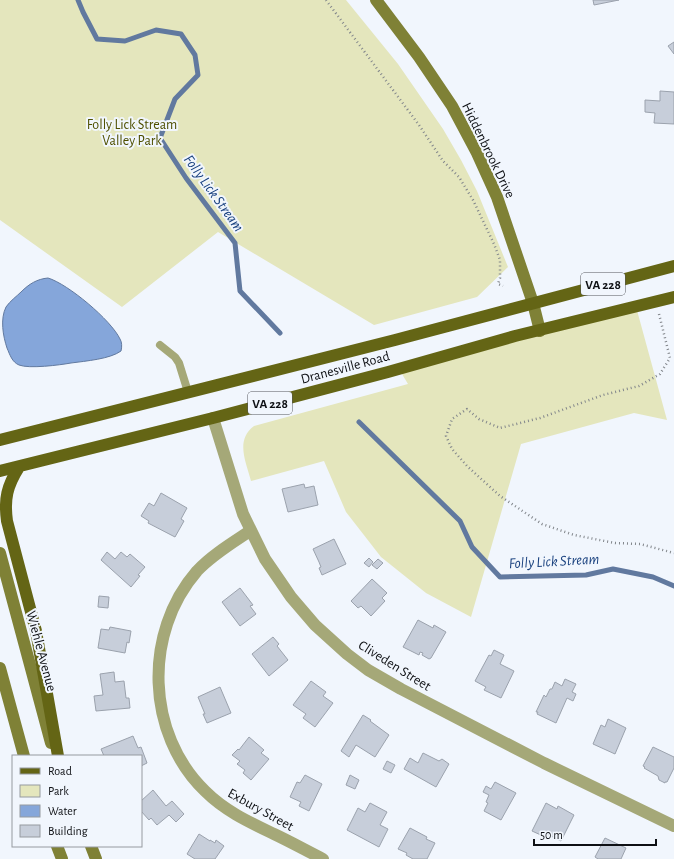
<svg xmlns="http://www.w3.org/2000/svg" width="674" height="859" viewBox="0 0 674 859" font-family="'Alegreya Sans',sans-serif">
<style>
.green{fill:#e4e6bd}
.water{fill:#85a6da;stroke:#61799f}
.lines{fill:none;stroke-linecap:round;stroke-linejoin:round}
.stream{stroke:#61799f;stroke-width:5}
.building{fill:#c7ceda;stroke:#9ba2ad}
.path{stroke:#82868b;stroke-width:2.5;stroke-dasharray:1 3;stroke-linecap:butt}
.lane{stroke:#a5a878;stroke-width:8}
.street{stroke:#a5a878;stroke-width:12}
.secondary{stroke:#7f8136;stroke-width:12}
.primary{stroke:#646515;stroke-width:12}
.labels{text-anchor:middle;stroke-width:4;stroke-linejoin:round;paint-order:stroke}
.shield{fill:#f1f6fd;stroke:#52555a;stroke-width:1}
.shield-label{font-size:13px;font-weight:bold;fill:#0e1014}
.park-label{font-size:14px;fill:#4f5000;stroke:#f1f6fd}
.street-label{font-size:14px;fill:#0e1014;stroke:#f1f6fd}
.water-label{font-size:15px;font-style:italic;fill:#18407e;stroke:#f1f6fd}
</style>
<rect width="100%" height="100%" fill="#f1f6fd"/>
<path class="green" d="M0 0H346L398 64 443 129 461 160 477 191 508 267 477 297 374 325 218 232 122 307 0 220Z
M635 303 667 420 634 413 521 444 471 617 426 593 381 557 346 512 324 461 251 481C246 462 235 440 254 426L408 384 399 369Z"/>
<path class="water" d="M48 278C68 284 111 320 120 339 122 342 122 347 121 351 110 359 86 361 71 363 60 365 29 369 19 365 12 362 10 355 7 348 3 336 0 319 6 307 10 301 17 296 21 292 29 284 37 279 48 278Z"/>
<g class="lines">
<path class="stream" d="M78 0 83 12 97 39 125 41 156 30 181 34 195 55 198 75 175 99 160 138 186 178 235 243 240 291 280 333
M359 422 460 521 472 547 500 577 586 575 613 569 653 577 674 586"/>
</g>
<path class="building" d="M593 0H619L594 5Z
M674 42V54L668 46Z
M660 91 674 92V124L654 123 655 113 645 112V100L660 101Z
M304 484 305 488 314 486 318 505 288 512 282 489Z
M161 493 187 508 181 519 184 521 175 537 148 523 149 521 141 516 149 503 154 506Z
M334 539 346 564 322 575 319 568 321 567 319 562 313 549Z
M107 552 115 559 121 552 127 557 130 554 145 567 138 575 140 576 131 587 101 560Z
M369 558 373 562 369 567 364 563Z
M378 559 383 563 377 569 372 565Z
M372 579 387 593 382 598 385 601 371 616 361 606 358 608 351 601Z
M240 588 253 605 250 606 256 614 240 626 222 602Z
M99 596 109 597 108 608 98 607Z
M418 620 433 628 434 625 446 632 431 658 429 659 422 655 423 653 420 652 419 655 403 647Z
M110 627 131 631 129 643 127 642 125 653 98 648 101 629 109 630Z
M273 637 279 644 277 646 288 660 269 676 252 654Z
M494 650 504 655 500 664 514 671 501 698 484 690 486 687 475 681 489 655 491 656Z
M114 672 115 682 124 681 126 698H129L130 708 96 711 94 696 103 695 100 674Z
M565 679 576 684 572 692 576 694 573 701 567 698 556 723 537 714 538 712H536L544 695 546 697 550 689H552L555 682 562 686Z
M311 681 326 692 323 696 333 703 315 727 303 718 306 714 293 705Z
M220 687 231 713 207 723 203 714H205L198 697Z
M363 715 371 720 370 721 389 735 375 757 356 745 349 757 341 751Z
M608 719 626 728 615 754 593 744 601 725 605 727Z
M133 736 138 748 141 747 147 763 141 766V756H104L101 749Z
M249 737 264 750 261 753 269 759 251 780 243 773 245 770 237 764 240 761 232 755 238 749 239 750Z
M653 747 674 757V768L667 782H665V783L659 780 658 776 644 768 645 767 643 766Z
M423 753 439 761 442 759 449 764 436 787 404 769 410 758 418 763Z
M387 761 395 765 391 773 383 769Z
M305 775 322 784 309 811 299 806 301 802 290 797 297 782 300 783Z
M350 775 359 780 355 789 346 785Z
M495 782 516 793 501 820 484 811 488 803 486 802 489 795 483 792 486 786 491 789Z
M153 790 166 806 172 801 184 814 176 822 169 815 157 825 151 818 149 820 141 811V801Z
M370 803 387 812 380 825 388 829 379 847 347 830 358 808 365 812Z
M546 803 557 809 558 806 574 815 561 841 545 833 543 836 532 831Z
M410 828 427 837 426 839 435 843 427 859H413L406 855 407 853 398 849Z
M199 834 210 841V840L215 843 216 840 224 846 215 859H195L187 854Z
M605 838 626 848 621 859H598L595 857Z"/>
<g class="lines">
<path class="path" d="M326 0 419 125 443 161 459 177 473 200 494 244 500 260V278L498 284 503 286
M659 314 670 358 660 374 639 386 603 395 540 418 500 428 479 419 467 409 452 419 446 436 452 449 467 466 500 496 542 524 574 535 615 543 640 544 674 553"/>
<path class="lane" d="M160 345 175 357 179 363 188 392"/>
<path class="street" d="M213 418 243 514 265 559 291 597 315 625 347 654 368 670 401 689 544 763 674 826
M250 531C232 543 212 555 197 571 143 633 146 734 205 791 225 811 249 822 274 834 291 842 307 851 323 859"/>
<path class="secondary" d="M376 0 419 57 452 106 477 153 497 197 533 303 540 331
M0 553 51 743
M0 668 24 756
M57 846 62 859
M91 846 96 859"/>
<path class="primary" d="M0 440 395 340 674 266
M19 467C7 486 4 499 7 521L36 631 58 756
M0 471 213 418 388 372 515 336 674 297"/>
</g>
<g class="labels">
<g class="shield">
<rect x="581" y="273" width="44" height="22" rx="3"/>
<rect x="248" y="392" width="44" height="22" rx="3"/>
</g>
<g class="shield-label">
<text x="603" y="289">VA 228</text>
<text x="270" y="408">VA 228</text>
</g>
<g class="park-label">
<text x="132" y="129">Folly Lick Stream<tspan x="132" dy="16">Valley Park</tspan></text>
</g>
<g class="street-label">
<text transform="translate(489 150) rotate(64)" y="5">Hiddenbrook Drive</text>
<text transform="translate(345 367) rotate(-15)" y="5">Dranesville Road</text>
<text transform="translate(42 651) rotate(75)" y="5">Wiehle Avenue</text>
<text transform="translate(395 665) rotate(32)" y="5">Cliveden Street</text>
<text transform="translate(261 809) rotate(29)" y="5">Exbury Street</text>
</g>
<g class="water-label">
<text transform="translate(214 193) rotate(54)" y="5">Folly Lick Stream</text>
<text transform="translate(554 561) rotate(-3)" y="5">Folly Lick Stream</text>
</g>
</g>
<rect x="12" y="755" width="130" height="92" fill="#f1f6fd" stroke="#969aa0"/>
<rect x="20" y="768" width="20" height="6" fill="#646515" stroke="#969aa0"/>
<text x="48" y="775" font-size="12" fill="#0e1014">Road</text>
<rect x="20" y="785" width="20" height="12" fill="#e4e6bd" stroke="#969aa0"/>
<text x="48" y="795" font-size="12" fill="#0e1014">Park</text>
<rect x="20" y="805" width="20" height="12" fill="#85a6da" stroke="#969aa0"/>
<text x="48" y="815" font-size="12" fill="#0e1014">Water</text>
<rect x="20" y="825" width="20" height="12" fill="#c7ceda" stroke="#969aa0"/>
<text x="48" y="835" font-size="12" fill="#0e1014">Building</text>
<path d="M534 839v6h122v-6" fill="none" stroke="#0e1014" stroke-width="2"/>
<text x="540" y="839" font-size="12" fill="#0e1014" stroke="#f1f6fd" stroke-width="3" paint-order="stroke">50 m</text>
</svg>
